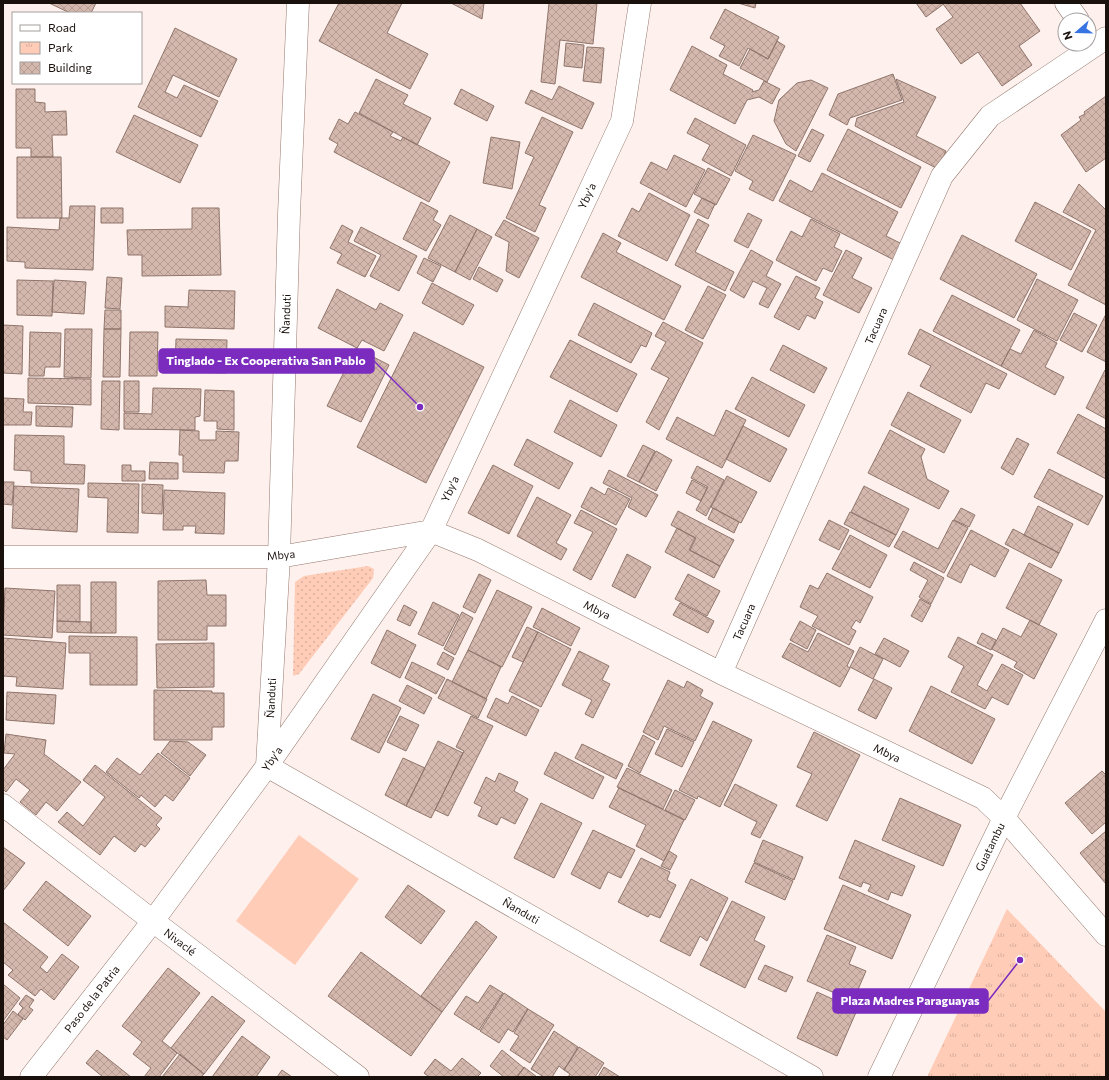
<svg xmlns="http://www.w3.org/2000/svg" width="1109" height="1080" viewBox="0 0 1109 1080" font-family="Commissioner,sans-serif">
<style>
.grass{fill:url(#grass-dots)}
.park{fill:url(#park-tufts)}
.pitch{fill:#ffccb8}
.building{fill:url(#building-cross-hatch);stroke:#8f756b}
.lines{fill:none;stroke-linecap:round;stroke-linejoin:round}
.minor-casing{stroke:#94796f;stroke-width:23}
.tertiary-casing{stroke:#94796f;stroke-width:23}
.minor{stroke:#fff;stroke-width:22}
.tertiary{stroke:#fff;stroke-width:22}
.labels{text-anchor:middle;stroke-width:3;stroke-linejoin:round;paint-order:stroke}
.street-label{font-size:11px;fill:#1a100c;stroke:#fff}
.leader{fill:none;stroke:#7b2cbf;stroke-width:1.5}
.callout-dot{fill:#7b2cbf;stroke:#fff;stroke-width:1.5}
.callout{fill:#7b2cbf;stroke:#7b2cbf;stroke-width:1.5}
.callout-label{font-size:12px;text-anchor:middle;font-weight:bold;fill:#fff}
</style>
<defs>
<pattern id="grass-dots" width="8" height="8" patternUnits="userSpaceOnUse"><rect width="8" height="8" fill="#ffccb8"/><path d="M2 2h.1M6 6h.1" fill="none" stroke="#daae9d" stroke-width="1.8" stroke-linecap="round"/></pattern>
<pattern id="park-tufts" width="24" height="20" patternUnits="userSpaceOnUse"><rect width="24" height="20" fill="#ffccb8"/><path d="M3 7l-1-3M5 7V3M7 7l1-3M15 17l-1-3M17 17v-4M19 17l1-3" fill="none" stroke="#daae9d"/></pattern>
<pattern id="building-cross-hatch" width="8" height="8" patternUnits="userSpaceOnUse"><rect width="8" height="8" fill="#d5b8ad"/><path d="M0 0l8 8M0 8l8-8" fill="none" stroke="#b69d94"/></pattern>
</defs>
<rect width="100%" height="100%" fill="#fef1ed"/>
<path class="grass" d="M368 566 374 569 373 578 299 674 293 676 295 582 304 576Z"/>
<path class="park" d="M1007 909 1106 1012V1077H927Z"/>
<path class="pitch" d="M299 835 359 879 295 965 236 921Z"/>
<path class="building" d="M49 3H96L91 13H70Z
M339 3H402L387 33 428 54 410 89 319 41Z
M451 3H484L482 19Z
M549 3H597L593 44 560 40 555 84 541 82Z
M738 3H756L755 8Z
M916 3H945L926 17Z
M945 3H1020L1040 31 1019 46 1032 65 1002 86 978 52 961 64 936 29 953 17 943 4Z
M725 9 779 37 768 59 748 48 739 66 719 56 725 46 710 38Z
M175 28 237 59 219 97 173 75 165 92 177 98 184 85 218 101 201 137 138 107Z
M777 41 785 46 767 82 740 68 750 49 768 59Z
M566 43 584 45 582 68 564 66Z
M692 46 727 65 723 74 753 90 752 92 759 90 764 81 780 89 772 104 759 97 747 100 735 124 670 90Z
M587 47 604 48 601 83 583 81Z
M893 74 902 100 850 118 847 125 829 115 838 94Z
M376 79 408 95 403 104 431 118 417 145 359 113Z
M896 79 936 97 916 136 946 151 938 169 855 126 857 118 904 102Z
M811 80 828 88 796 151 786 144 774 121 779 100 797 83Z
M559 86 594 103 582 129 525 103 531 90 552 100Z
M16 89H35V102L45 103V112L66 111 67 135H52L53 157H31V148H16Z
M461 89 494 106 487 121 454 104Z
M1106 96V158L1086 172 1061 135 1081 120 1079 117 1085 114 1084 112Z
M355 112 393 132 390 136 401 141 403 137 450 162 429 202 334 152 338 144 329 139 339 119 348 124Z
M134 115 198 145 180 183 116 152Z
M542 117 573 132 539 205 546 208 535 232 506 218 534 157 525 153Z
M695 118 746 145 731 176 702 160 710 145 687 133Z
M812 129 824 135 810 162 798 156Z
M848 129 921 167 901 208 827 170Z
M753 135 796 155 773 201 749 189 753 181 735 171Z
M491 137 520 142 512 189 483 183Z
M674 155 705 170 686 207 640 183 651 162 667 170Z
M17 157H61L62 218H17Z
M708 168 730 179 716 205 694 194Z
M822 173 898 212 886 236 904 245 896 261 779 201 790 180 812 192Z
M1079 184 1106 210V305L1068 285 1096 230 1063 212Z
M649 193 690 215 667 261 618 236 632 208 639 212Z
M702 198 715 204 708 219 694 212Z
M421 202 438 211 433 220 441 225 426 251 403 239Z
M1035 202 1091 231 1071 270 1015 241Z
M70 206H95L93 270 25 268V262L7 261V227L59 230 60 218H69Z
M101 208H123V223H101Z
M192 208H219L221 275 142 276V255H128L127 230 192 229Z
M748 213 762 220 748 248 734 241Z
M450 215 477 229 455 272 428 258Z
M698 219 709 225 695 252 734 272 725 291 675 265Z
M811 219 840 234 834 247 842 251 832 272 823 268 816 281 776 260 791 231 802 237Z
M504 220 539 238 519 278 506 271 509 242 495 235Z
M342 225 353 231 348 242 376 256 365 277 337 263 342 254 330 248Z
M361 227 417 256 399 291 370 276 381 255 354 241Z
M477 229 492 237 470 280 455 272Z
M603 233 621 243 616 252 681 286 664 320 581 277Z
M962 235 1037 274 1014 318 940 279Z
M751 250 773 262 766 276 781 284 768 308 759 304 767 288 753 281 744 298 730 290Z
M846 250 862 258 852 278 872 288 859 313 823 295Z
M424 258 441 266 433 282 417 273Z
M479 267 503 280 497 292 473 279Z
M796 276 820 288 815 298 823 302 815 319 807 315 799 330 774 317Z
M107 277 122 278 120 309 105 308Z
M1037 279 1078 300 1057 341 1017 320Z
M17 280 53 281 52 316 17 315Z
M54 280 86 282 84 314 52 312Z
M432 283 474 305 463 325 422 303Z
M708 286 726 295 703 339 685 330Z
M337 289 376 310 380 303 403 315 384 351 362 340 357 348 318 328Z
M189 290 235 291 234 329 165 327V306L188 307Z
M952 295 1020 330 1001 366 933 331Z
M594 303 652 333 646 347 641 345 631 363 578 335Z
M105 310H121V329H104Z
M1074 313 1097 325 1082 352 1060 340Z
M1106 314V362L1087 352Z
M663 322 703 343 659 430 646 422 669 378 651 369 666 342 655 336Z
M3 325 23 326 22 374 3 373Z
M65 329H92L91 378 64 377Z
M104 329H121L120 377H103Z
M920 329 1007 374 999 389 986 383 971 413 920 386 931 366 908 354Z
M1034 330 1057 343 1045 367 1064 377 1055 395 1001 366 1010 349 1021 354Z
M30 332 61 333 60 367H45L44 376H29Z
M130 332H158L157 376H129Z
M414 332 484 367 426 483 357 447Z
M176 339 227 340 226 373 175 372Z
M570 340 637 374 617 412 550 377Z
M783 345 827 368 814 393 770 370Z
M356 348 389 365 361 422 327 406Z
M1105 370H1106V419L1086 408Z
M752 377 805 405 789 437 735 409Z
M28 378 91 379V405L28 403Z
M102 381H120L119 430 101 429Z
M124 381H139V412H124Z
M153 388 201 389 200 416 195 417V430L124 429V413L152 414Z
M205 390 234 391V430L217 429V421H204Z
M908 392 961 420 944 453 891 425Z
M3 398 24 399 23 412H32L31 425H3Z
M570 400 617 425 601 457 554 432Z
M36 406 73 407 72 427 36 426Z
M726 410 746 420 722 468 666 439 677 417 714 436Z
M1078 414 1106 429V479L1057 453Z
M743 426 787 449 770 482 726 459Z
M180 430 199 431V440H216V431L239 432 238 461H225L224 473 183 472V455H179Z
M890 430 925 449 921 457 927 479 949 491 939 509 868 473Z
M15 435 64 436V464L85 465 84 484 31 483V471L14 470Z
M1017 438 1029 444 1013 475 1001 468Z
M527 439 573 463 559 489 514 465Z
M643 445 655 451 639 482 627 476Z
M656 451 672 460 656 491 639 482Z
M150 462 178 463V479H149Z
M122 465H131V471H145V481H122Z
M493 465 533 486 509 534 468 513Z
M697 466 724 480 706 516 696 510 708 487 691 478Z
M1049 469 1103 496 1088 525 1034 497Z
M609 470 658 495 646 517 628 507 632 498 603 483Z
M727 476 757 492 741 523 711 507Z
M692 480 707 488 701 501 686 493Z
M3 482H14L12 505 3 504Z
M88 483 139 484 138 533 107 532 108 498 88 497Z
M142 484 163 485 162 514 142 513Z
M14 486 79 489 77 532 12 528Z
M864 486 909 509 896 535 851 512Z
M591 487 605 495 608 488 630 499 616 525 581 507Z
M164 490 225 493 224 534 195 533 196 526H183V530H163Z
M537 497 571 515 556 543 567 549 561 560 517 536Z
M1038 506 1073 524 1059 553 1024 535Z
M713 508 739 522 734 533 708 519Z
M961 508 975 515 969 527 954 520Z
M581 510 617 529 591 580 573 570 593 532 574 523Z
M678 511 734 540 720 566 690 550 696 538 671 525Z
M850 512 896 535 889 547 844 524Z
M829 520 849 530 839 550 819 540Z
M953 520 968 528 944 573 894 547 903 531 938 549Z
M677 528 695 538 689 550 720 566 714 578 665 552Z
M1013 529 1059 553 1051 568 1005 544Z
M971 530 1009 550 995 577 970 564 961 583 947 576Z
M850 535 887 555 870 588 832 569Z
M627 554 651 567 635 598 612 586Z
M914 562 944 578 931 604 919 597 928 580 910 570Z
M1029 563 1062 580 1039 625 1006 608Z
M827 573 873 597 860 623 856 620 851 628 856 631 849 645 812 626 818 616 800 607 810 585 818 589Z
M479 574 491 580 475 613 463 607Z
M688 574 720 591 707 616 675 599Z
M206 580 207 595H226V626H207V640H158V581Z
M91 582H116V633H91Z
M57 585H80V622L57 621Z
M5 588 55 591 52 638 3 635Z
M497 590 532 607 502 667 468 650Z
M3 598H4L3 621Z
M920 599 931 605 922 622 911 616Z
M433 602 459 615 443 646 418 634Z
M680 603 714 621 708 633 673 615Z
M404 605 417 612 410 626 397 620Z
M542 608 580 628 571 646 533 627Z
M462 612 473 618 455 655 444 649Z
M1030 620 1057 634 1034 679 1014 667 1017 662 992 649 1003 628 1021 637Z
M57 621 91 622V633L57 632Z
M800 621 816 630 807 649 790 640Z
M527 627 538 632 523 662 512 657Z
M387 630 416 645 400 678 371 663Z
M538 632 571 649 541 707 509 691Z
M818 633 854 651 847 666 850 668 840 687 782 657 790 643 808 652Z
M982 633 996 640 991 650 977 643Z
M69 636 137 637V685H90V653H69Z
M958 637 993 655 977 685 987 691 1002 664 1023 675 1008 705 992 697 985 709 951 692 964 666 948 657Z
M3 638 66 643 63 689 16 686 17 677 3 676Z
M884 638 909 651 900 667 875 654Z
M214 643V687L157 688 156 644Z
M860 647 883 659 873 679 850 667Z
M468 650 501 667 486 699 452 682Z
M579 651 609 666 602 680 610 684 593 718 585 714 592 700 562 685Z
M443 652 454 658 448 670 437 664Z
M412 662 445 678 436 694 405 678Z
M447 679 487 699 478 718 438 698Z
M874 679 892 688 876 719 858 710Z
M668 680 684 688 687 681 703 690 700 696 713 703 695 741 664 726 658 740 643 732Z
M407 685 432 698 424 714 399 701Z
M931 686 995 719 972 764 909 731Z
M154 690 212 691V693H224V727H212V740H154Z
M7 692 56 695 54 724 6 720Z
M373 694 401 708 379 753 351 739Z
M512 696 539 710 526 736 487 717 496 698 508 704Z
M400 716 419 725 406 751 387 742Z
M471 716 493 726 448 816 435 810 464 751 456 747Z
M713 721 752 740 720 807 698 796 697 799 679 790Z
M667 729 694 742 682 767 655 754Z
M814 732 860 755 827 821 796 806 812 774 797 767Z
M6 734 46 740 44 754 81 782 57 811 46 802 36 815 20 802 30 790 16 779 6 792 3 789V770L15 754 4 753Z
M643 735 655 742 640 773 628 766Z
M170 741 188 742 206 755 190 776 161 753Z
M438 741 463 753 431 818 406 806Z
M582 744 623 764 616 779 575 758Z
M555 752 604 777 593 799 544 774Z
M158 753 190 778 173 801 165 795 155 807 141 795 139 798 106 772 117 758 140 775Z
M403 758 425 768 406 806 385 795Z
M95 765 162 818 156 825 160 829 145 847 141 844 135 852 114 836 100 855 58 822 67 812 83 826 105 797 83 780Z
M627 768 672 790 663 809 617 787Z
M1102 771 1106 775V822L1092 834 1065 803Z
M499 773 518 782 514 791 528 799 515 824 501 817 497 825 478 816 482 807 474 803 486 777 495 782Z
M735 784 777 805 760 838 751 834 757 822 724 805Z
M619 788 684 820 664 861 636 846 646 825 609 807Z
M675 790 695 800 685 820 665 810Z
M900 798 961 825 943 866 882 840Z
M541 803 582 823 554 878 514 858Z
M593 830 635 850 621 878 608 872 600 889 571 874Z
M1106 831V884L1080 853Z
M763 840 803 857 794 880 754 862Z
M855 840 915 866 902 896 891 892 888 900 868 891 871 885 863 882 861 887 839 878Z
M3 847 25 863 3 891Z
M669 851 677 856 670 870 661 866Z
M641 858 670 872 667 880 676 885 660 918 650 914 648 917 618 902Z
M754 863 793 881 785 900 745 882Z
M691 879 728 898 707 941 700 936 690 956 660 941Z
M46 881 91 916 68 946 23 910Z
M408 885 445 911 421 944 385 917Z
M843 885 911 915 892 959 824 929Z
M732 901 765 917 754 940 765 946 745 988 700 965Z
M476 921 497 937 442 1012 421 996Z
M3 922 48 957 40 967 47 973 62 954 79 967 54 1000 41 989 35 996 8 975 13 970 3 962Z
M827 935 856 947 849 964 866 971 853 1001 807 981Z
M361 952 442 1012 411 1056 328 996Z
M765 965 793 977 786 992 758 979Z
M168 968 200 993 162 1041 177 1053 159 1077H144L151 1068 133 1054 142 1042 122 1026Z
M3 984 20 998 3 1021Z
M490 985 503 993 479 1030 454 1014 466 996 478 1003Z
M817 992 857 1010 837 1056 797 1038Z
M504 993 528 1009 513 1032 508 1029 499 1043 480 1031Z
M26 995 34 1000 29 1007 33 1010 25 1020 18 1014 23 1008 19 1004Z
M212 996 245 1021 204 1074 171 1048Z
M528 1009 554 1025 530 1063 510 1050 519 1036 514 1033Z
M13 1011 23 1019 7 1040 3 1037V1025Z
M554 1031 578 1047 564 1070 559 1066 552 1077H544L531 1069Z
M242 1036 270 1057 256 1077H212Z
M579 1047 604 1063 595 1077H568L570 1074 564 1070Z
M97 1050 131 1077H103L86 1063Z
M502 1050 524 1068 517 1077H504L490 1066Z
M180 1054 204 1074 201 1077H162Z
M462 1058 481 1073 477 1077H429L424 1073 435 1059 451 1071Z
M524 1067 537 1077H517Z
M604 1067 620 1077H598Z
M282 1070 292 1077H277Z"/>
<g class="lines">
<g class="minor-casing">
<path id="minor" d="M298 3 289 214 279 557 267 766 812 1077
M1066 3 1078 20
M3 557H279L431 531 478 550 721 673 983 798 1004 818 1106 935
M721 673 942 176 990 116 1106 38
M3 805 153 921 358 1077
M31 1077 153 921 267 766 431 531 622 121 640 3"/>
</g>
<g class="tertiary-casing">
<path id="tertiary" d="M879 1077 1004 818 1106 620"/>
</g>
<use href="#minor" class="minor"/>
<use href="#tertiary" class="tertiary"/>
</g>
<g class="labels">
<g class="street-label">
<text transform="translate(587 196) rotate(-65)" y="4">Yby'a</text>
<text transform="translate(286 314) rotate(-88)" y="4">Ñanduti</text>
<text transform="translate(876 326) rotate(-66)" y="4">Tacuara</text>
<text transform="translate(450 489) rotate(-65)" y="4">Yby'a</text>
<text transform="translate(281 555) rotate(-5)" y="4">Mbya</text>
<text transform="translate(597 610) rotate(27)" y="4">Mbya</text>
<text transform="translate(744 622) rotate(-66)" y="4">Tacuara</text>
<text transform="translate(271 698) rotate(-87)" y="4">Ñanduti</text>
<text transform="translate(887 753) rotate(26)" y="4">Mbya</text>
<text transform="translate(272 759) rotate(-55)" y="4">Yby'a</text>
<text transform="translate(990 847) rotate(-64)" y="4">Guatambu</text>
<text transform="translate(521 911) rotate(30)" y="4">Ñanduti</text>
<text transform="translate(180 942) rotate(37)" y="4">Nivaclé</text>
<text transform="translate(92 999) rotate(-52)" y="4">Paso de la Patria</text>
</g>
</g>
<path class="leader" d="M420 407L374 361M1020 960L988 1001"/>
<g class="callout-dot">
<circle cx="420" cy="407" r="4"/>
<circle cx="1020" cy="960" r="4"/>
</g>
<g class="callout">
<rect x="159" y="349" width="215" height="24" rx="4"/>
<rect x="833" y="989" width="155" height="24" rx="4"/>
</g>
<g class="callout-label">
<text x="266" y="365">Tinglado - Ex Cooperativa San Pablo</text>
<text x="910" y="1005">Plaza Madres Paraguayas</text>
</g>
<rect width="1109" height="1080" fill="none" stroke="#1a100c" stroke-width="8"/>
<rect x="12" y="12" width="130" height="72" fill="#ffffff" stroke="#a39f9e"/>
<rect x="20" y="25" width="20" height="6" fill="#ffffff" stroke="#a39f9e"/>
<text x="48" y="32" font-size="12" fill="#1a100c">Road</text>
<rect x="20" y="42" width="20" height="12" fill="url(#park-tufts)" stroke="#a39f9e"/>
<text x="48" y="52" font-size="12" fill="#1a100c">Park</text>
<rect x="20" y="62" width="20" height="12" fill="url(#building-cross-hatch)" stroke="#a39f9e"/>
<text x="48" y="72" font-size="12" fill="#1a100c">Building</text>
<g transform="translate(1077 32) rotate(250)"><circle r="19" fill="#ffffff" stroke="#a39f9e"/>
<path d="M0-3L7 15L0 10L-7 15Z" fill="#3873e2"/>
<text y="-6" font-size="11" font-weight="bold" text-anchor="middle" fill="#1a100c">N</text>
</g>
</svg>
